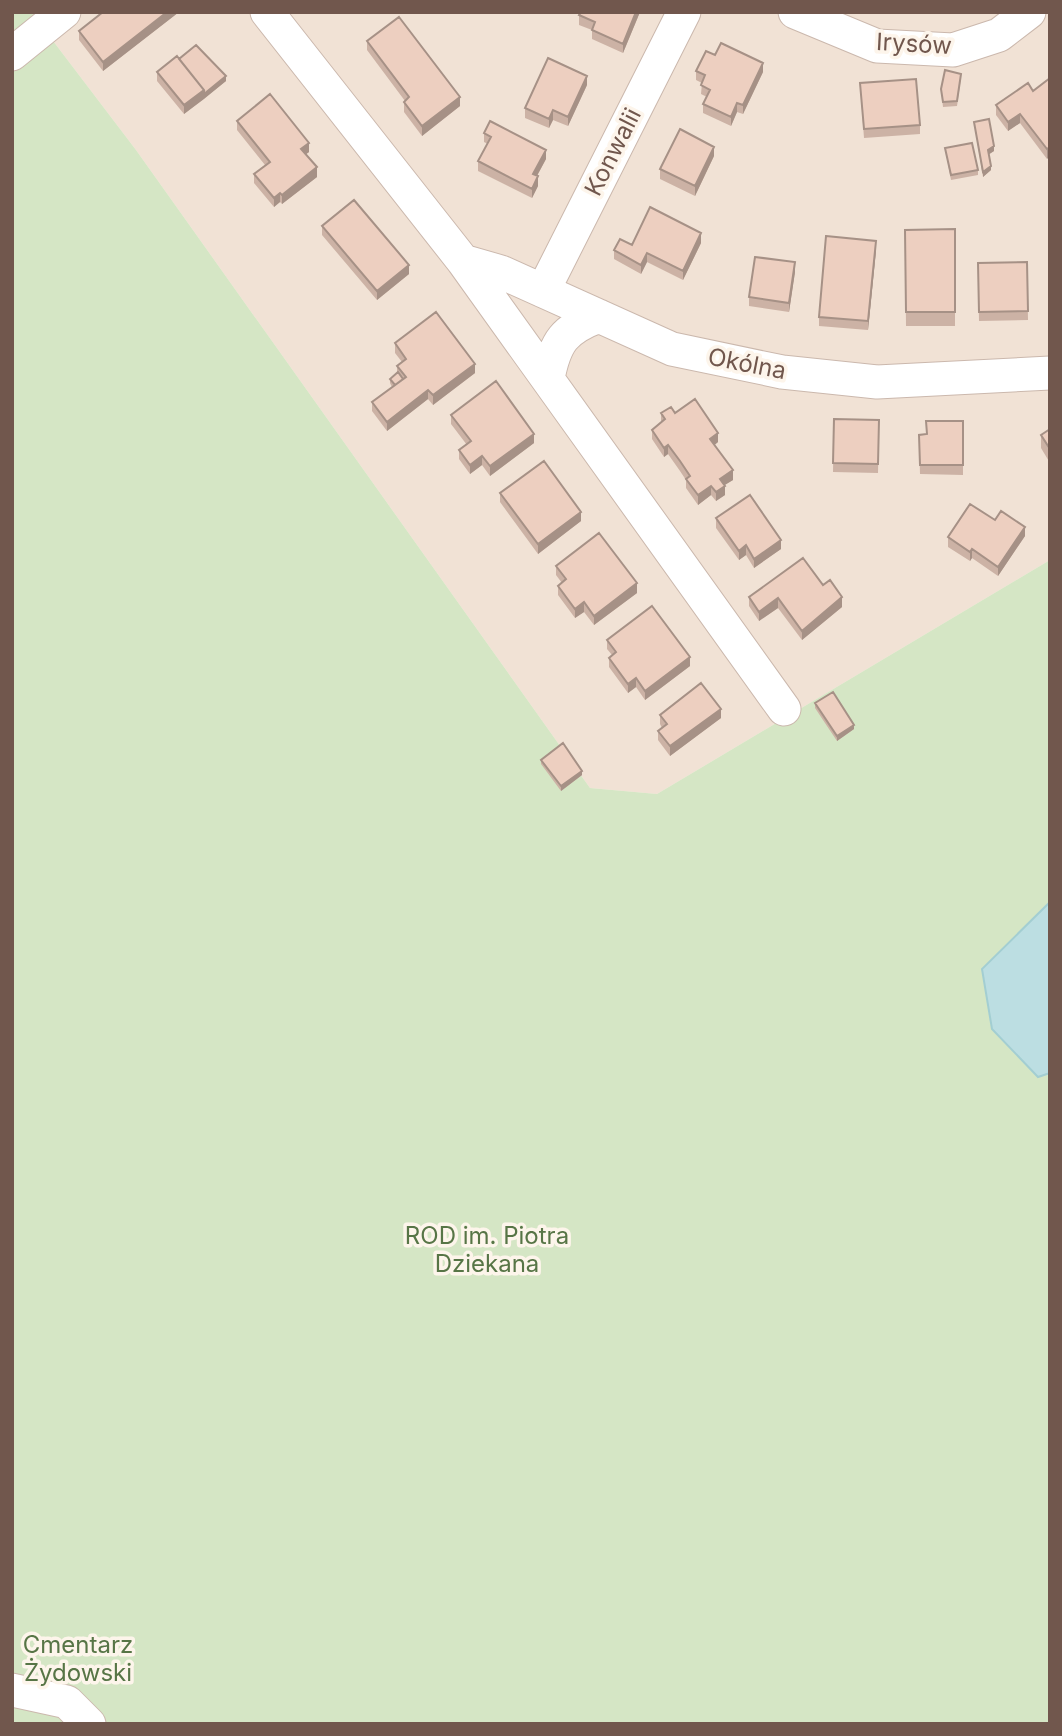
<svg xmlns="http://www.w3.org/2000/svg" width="1062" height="1736" viewBox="0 0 1062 1736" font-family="Inter,sans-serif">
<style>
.residential{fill:#f1e2d5}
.green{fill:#d5e6c5}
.water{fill:#bcdee2;stroke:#a3ced2;stroke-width:2}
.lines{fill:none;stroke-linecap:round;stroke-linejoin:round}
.minor-casing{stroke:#cbb8ad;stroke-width:35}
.minor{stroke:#fff;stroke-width:33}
.wall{fill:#ccb2a5}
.shaded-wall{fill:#a69186}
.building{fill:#edcfc0;stroke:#a69186;stroke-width:2}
.labels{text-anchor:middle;stroke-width:7;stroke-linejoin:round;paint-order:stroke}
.street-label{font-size:24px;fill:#71574d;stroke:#fdf5eb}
.park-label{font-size:24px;fill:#577546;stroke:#fdf5eb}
</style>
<rect width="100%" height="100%" fill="#faf1e5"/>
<path class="residential" d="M31 12H1050V560L657 794 590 788 136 150Z"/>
<path class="green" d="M12 12H31L136 150 590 788 657 794 1050 560V1724H12Z"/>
<path class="water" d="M1050 902V1073L1038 1077 992 1029 982 969Z"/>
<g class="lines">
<g class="minor-casing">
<path id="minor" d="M267 12 463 261 784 709
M795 12 877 46 953 50 999 35 1029 12
M12 54 64 12
M463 261 501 272 672 349 782 372 877 382 1050 373
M543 291 684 12
M548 378C555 342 564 329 599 316
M12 1690 67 1702 89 1724"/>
</g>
<use href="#minor" class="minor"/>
</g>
<path class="wall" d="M103 12H179L103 71 79 40V31Z
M581 12H640L623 53 592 39V30L579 25V15Z
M367 41 460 106 422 136 404 112V102L405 101 367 50Z
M715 55 763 72 743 114 737 112 731 126 703 113V104L707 97 701 94 702 83 696 80V71Z
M179 59 226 81 184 114 157 81V72Z
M961 78 957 106 943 107 941 89Z
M1050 78 1047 159 1020 123 1008 131 996 115V105L1033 91Z
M860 83 920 125V134L864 138Z
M587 85 568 126 553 120 549 128 525 118V108Z
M237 121 309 152 306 154 317 177 282 204 280 202 274 207 254 183V174L265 165 237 130Z
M974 122 994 151 989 154 991 170 983 177Z
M484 133 546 159 537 176 538 186 532 198 478 171V161L488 144 484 142Z
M945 148 978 170V175L951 180Z
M714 156 695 196 660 179V169Z
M322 226 409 274 377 300 322 235Z
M955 229V326H906L905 230Z
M701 243 683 280 647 262 641 274 614 259V250L632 245Z
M876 250 868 330 819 326V317Z
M1027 262 1028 320 979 321 978 263Z
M795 272 789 312 749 306V297Z
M395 343 475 373 433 405 428 399 387 431 372 411V402L392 387 390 383V379L397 373V366L402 362 395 353Z
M661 413H675L718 442 714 445 733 480 724 485 725 495 716 501 711 495 698 505 686 488V480L680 471 668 454 664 457 652 439V430L661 423Z
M451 415 534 443 490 476 482 465 470 474 459 459V450L467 445 451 424Z
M834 419 879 420 878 473 833 472Z
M963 421V475L920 474 919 435 926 434Z
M1050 429V463L1041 448V435Z
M500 493 581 521 538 554 500 502Z
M716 518 781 549 754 568 746 555 739 560 716 528Z
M995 520 1025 536 998 576 972 558 970 561 948 547V537Z
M556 566 637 593 594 625 584 612 575 618 558 595V586L562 583 556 575Z
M823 585 842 607 802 640 778 608 759 621 749 606V597Z
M607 640 690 666 645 700 636 687 628 693 609 667V658L612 655 607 649Z
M815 703 854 729 837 741 815 708Z
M660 715 721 718 670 756 658 740V731L662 728 660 724Z
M541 760 582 775 561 791 541 764Z"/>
<path class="shaded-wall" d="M167 12H179L103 71V62Z
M636 12H640L623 53V44Z
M763 63V72L743 114V105Z
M226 76V81L204 99V94Z
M587 76V85L568 126V117Z
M204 90V99L184 114V105Z
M460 97V106L422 136V126Z
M737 103V112L731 126V117Z
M553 110V120L549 128V119Z
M1020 114V123L1008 131V122Z
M309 143V152L301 158V149Z
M994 146V151L988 155V150Z
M714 147V156L695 196V186Z
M1050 147V156L1047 159V149Z
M546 150V159L533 183V174Z
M991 166V170L983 177V172Z
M317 167V177L282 204V195Z
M538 176V186L532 198V189Z
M280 193V202L274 207V198Z
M701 233V243L683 280V271Z
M876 241V250L868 330V321Z
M647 253V262L641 274V265Z
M795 262V272L789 312V303Z
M409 265V274L377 300V291Z
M475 364V373L433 405V395Z
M428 390V399L387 431V422Z
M718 433V442L710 449V439Z
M534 434V443L490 476V466Z
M668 445V454L664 457V448Z
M482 456V465L470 474V465Z
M733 470V480L720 488V479Z
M711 486V495L698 505V495Z
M725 486V495L716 501V492Z
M581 512V521L538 554V544Z
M1025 527V536L998 576V567Z
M781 540V549L754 568V559Z
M746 545V555L739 560V551Z
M972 549V558L970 561V552Z
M637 583V593L594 625V616Z
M842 597V607L802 640V631Z
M778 598V608L759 621V612Z
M584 602V612L575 618V609Z
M690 657V666L645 700V691Z
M636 678V687L628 693V684Z
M721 709V718L670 756V746Z
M854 725V729L837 741V736Z
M582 771V775L561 791V786Z"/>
<path class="building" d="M103 12H167L103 62 79 31Z
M581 12H636L623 44 592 30 595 22 579 15Z
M399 17 460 97 422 126 404 102 409 97 367 41Z
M721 43 763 63 743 105 737 103 731 117 703 104 710 90 701 85 705 75 696 71 706 51 715 55Z
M196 45 226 76 204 94V90L179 59Z
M177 56 204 90 184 105 157 72Z
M548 58 587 76 568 117 553 110 549 119 525 108Z
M945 70 961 74 957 101 943 102 941 89Z
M1050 78V147L1047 149 1020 114 1008 122 996 105 1028 83 1033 91Z
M916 79 920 125 864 129 860 83Z
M270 94 309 143 301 149 317 167 282 195 280 193 274 198 254 174 270 162 237 121Z
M989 119 994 146 988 150 991 166 983 172 974 122Z
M490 121 546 150 533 174 538 176 532 189 478 161 491 137 484 133Z
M680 129 714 147 695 186 660 169Z
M972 143 978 170 951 175 945 148Z
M354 200 409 265 377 291 322 226Z
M650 207 701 233 683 271 647 253 641 265 614 250 620 239 632 245Z
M955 229V312H906L905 230Z
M826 236 876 241 868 321 819 317Z
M755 257 795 262 789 303 749 297Z
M1027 262 1028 311 979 312 978 263Z
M436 312 475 364 433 395 428 390 387 422 372 402 406 377 397 366 406 359 395 343Z
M398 372 403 379 395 385 390 379Z
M496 381 534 434 490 466 482 456 470 465 459 450 471 441 451 415Z
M695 399 718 433 710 439 733 470 720 479 725 486 716 492 711 486 698 495 686 479 690 476 680 461 668 445 664 448 652 430 665 419 661 413 671 407 675 413Z
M834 419 879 420 878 464 833 463Z
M926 421H963V465H920L919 435 927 434Z
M1050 429V449L1041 435Z
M544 461 581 512 538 544 500 493Z
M750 495 781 540 754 559 746 545 739 551 716 518Z
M970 504 995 520 1001 511 1025 527 998 567 972 549 970 552 948 537Z
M599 533 637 583 594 616 584 602 575 609 558 586 566 579 556 566Z
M803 558 823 585 830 580 842 597 802 631 778 598 759 612 749 597Z
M652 606 690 657 645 691 636 678 628 684 609 658 616 652 607 640Z
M701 683 721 709 670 746 658 731 667 724 660 715Z
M833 692 854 725 837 736 815 703Z
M563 743 582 771 561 786 541 760Z"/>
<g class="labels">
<g class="street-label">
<text transform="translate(914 44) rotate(3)" y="8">Irysów</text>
<text transform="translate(613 152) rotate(-63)" y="8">Konwalii</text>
<text transform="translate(747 364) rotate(11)" y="8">Okólna</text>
</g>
<g class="park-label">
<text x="487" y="1244">ROD im. Piotra<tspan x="487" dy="28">Dziekana</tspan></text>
<text x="78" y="1653">Cmentarz<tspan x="78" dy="28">Żydowski</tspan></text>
</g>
</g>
<rect width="1062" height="1736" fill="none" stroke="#71574d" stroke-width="28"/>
</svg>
